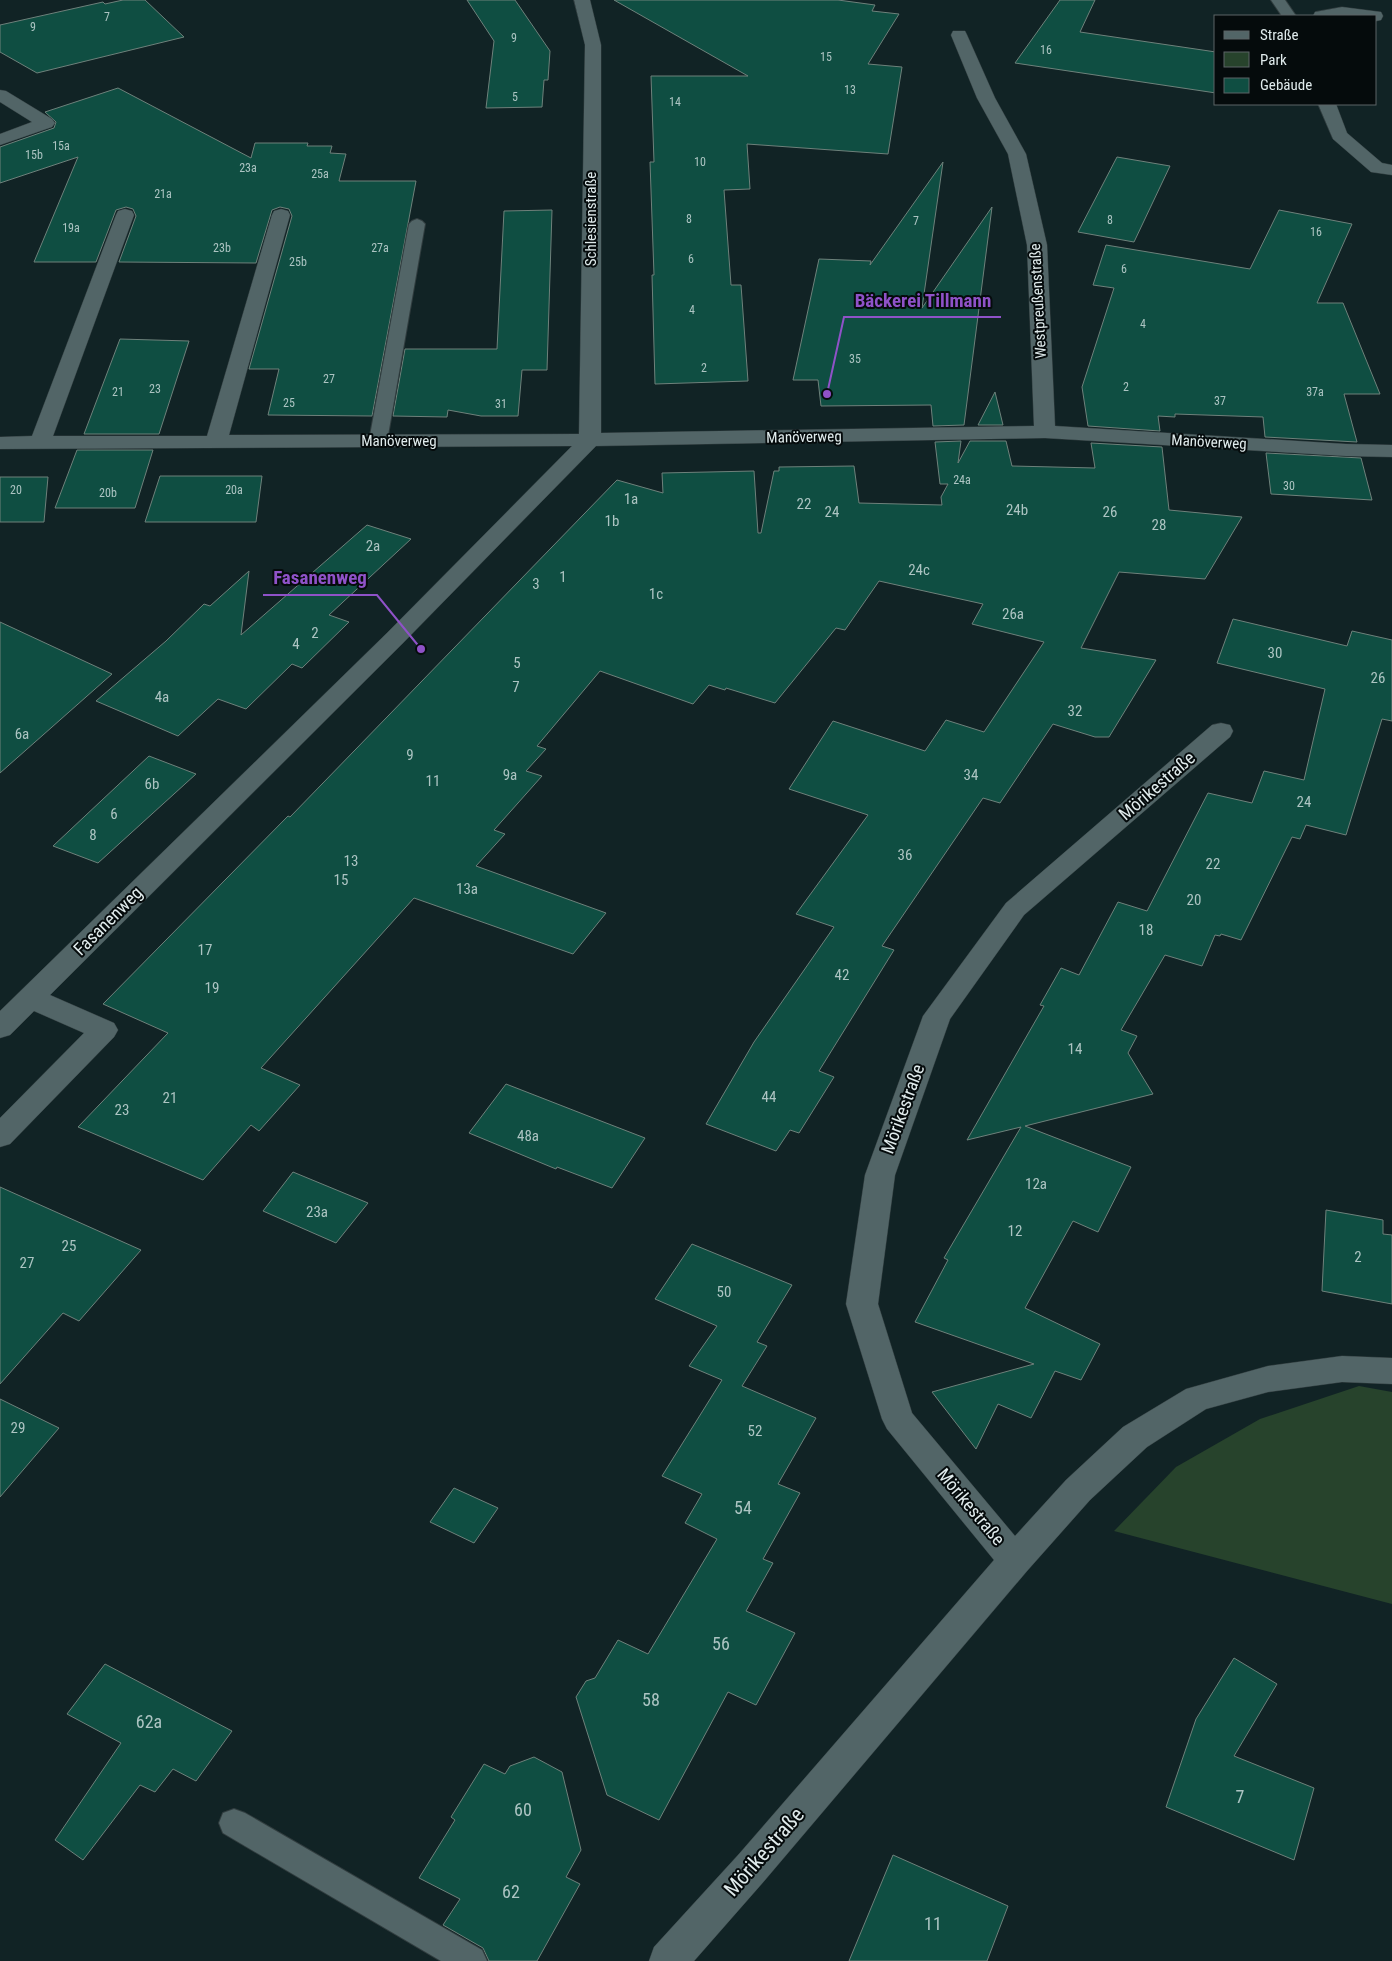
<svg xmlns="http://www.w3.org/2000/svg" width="1392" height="1961" viewBox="0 0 1392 1961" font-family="'Roboto Condensed',sans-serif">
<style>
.green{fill:#27432c}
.building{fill:#0f4e42;stroke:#6e817b}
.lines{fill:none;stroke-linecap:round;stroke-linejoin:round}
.service-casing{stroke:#313d3f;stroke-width:2}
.minor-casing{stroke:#313d3f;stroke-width:1}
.service{fill:#526567;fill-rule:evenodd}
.minor{fill:#526567;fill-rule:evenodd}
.labels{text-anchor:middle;stroke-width:4;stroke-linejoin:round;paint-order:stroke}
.far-number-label{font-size:12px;fill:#acc4c2}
.far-street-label{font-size:15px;fill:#e0ebec;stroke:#050b0c}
.number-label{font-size:15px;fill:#acc4c2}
.street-label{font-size:18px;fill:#e0ebec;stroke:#050b0c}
.near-number-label{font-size:18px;fill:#acc4c2}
.near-street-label{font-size:21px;fill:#e0ebec;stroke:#050b0c}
.leader{fill:none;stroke:#8f52c8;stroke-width:2}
.callout-dot{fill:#8f52c8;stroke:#050b0c;stroke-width:2}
.callout-label{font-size:19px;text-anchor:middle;font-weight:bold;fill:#8f52c8;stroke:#050b0c;stroke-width:4;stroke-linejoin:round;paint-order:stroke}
</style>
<rect width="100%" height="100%" fill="#112325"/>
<path class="green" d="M1359 1386 1392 1392V1604L1114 1531 1176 1467 1260 1419Z"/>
<path class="building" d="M123 0H145L184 37 37 73 0 52V25L103 2 105 4Z
M467 0H515L550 51 548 80H544L542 107 486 108 494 41Z
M614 0H838L875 5 872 11 899 14 868 64 902 67 888 154 747 144 750 189 724 190 731 285H741L748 381 655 384 652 275H654L650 162H654L651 76H748Z
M1060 0H1095L1080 32 1216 52V93L1015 63Z
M118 88 251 158 255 143H308L307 146H332L330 153 346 154 339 181H416L372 416 268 415 279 369H249L292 216 289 209 280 207 272 210 256 263 119 262 136 216 133 209 126 207 116 210 96 262H34L78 157 0 183V147L54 128 56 122 45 112Z
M1117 157 1170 166 1134 242 1078 232Z
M943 162 922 308 992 207 964 425 933 426 931 405 821 406 818 380H793L819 259 871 261 870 265Z
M552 210 547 370H522L518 416H481L448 410 447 417 393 416 405 349H497L504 211Z
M1279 210 1352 224 1317 303H1343L1380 394H1344L1357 442 1265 437 1263 417 1175 414V417L1158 416 1160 431 1088 426 1082 387 1114 288 1093 285 1106 245 1250 269Z
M120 339 189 341 159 434H84Z
M995 392 1003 425H978Z
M961 441 958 463 970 441H1006L1012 466 1095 468 1091 443 1162 447 1169 510 1242 517 1205 579 1119 572 1081 648 1156 660 1109 737H1095L1053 724 1000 803 983 798 882 946 894 950 819 1071 834 1077 799 1133 790 1130 776 1151 706 1124 754 1042 834 927 796 914 868 815 789 789 833 721 925 751 946 720 984 732 1044 642 972 624 983 604 879 581 845 630 836 628 775 703 726 688 725 690 709 685 693 704 600 671 537 746 546 749 526 771 542 776 494 830 505 834 476 866 606 913 573 954 414 898 261 1068 300 1085 259 1131 251 1125 203 1180 78 1127 168 1033 103 1004 288 816 290 817 617 480 663 493 662 473 754 471 758 533H761L774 471H779V467L854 466 859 503 942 505 941 497 948 484H940L935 442Z
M77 450H153L135 508H55Z
M1266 453 1361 458 1372 500 1271 494Z
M160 476H262L256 522H145Z
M0 477H48L44 522H0Z
M367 525 411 539 329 615 349 622 302 668 292 664 246 709 218 699 178 736 96 701 166 641 204 604 210 606 249 571 241 635Z
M1233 619 1347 646 1352 631 1392 640V721L1382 719 1346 835 1306 825 1300 839 1292 837 1241 940 1221 934 1220 936 1215 935 1202 966 1165 955 1121 1030 1137 1036 1128 1053 1153 1094 1025 1126 1131 1167 1098 1232 1073 1221 1025 1308 1100 1344 1081 1380 1055 1371 1031 1418 998 1404 976 1449 932 1392 1034 1364 915 1322 948 1260 944 1258 1021 1127 967 1140 1044 1006 1040 1005 1061 968 1079 975 1118 902 1147 911 1208 793 1252 803 1264 771 1304 780 1325 689 1217 663Z
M0 622 112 674 0 773Z
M149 756 196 774 98 863 53 846Z
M506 1084 601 1121 645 1138 612 1188 557 1167 556 1169 469 1133Z
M293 1172 368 1203 336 1243 263 1211Z
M0 1187 141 1250 79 1321 63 1313 0 1384Z
M1326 1210 1383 1220V1234L1392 1235V1304L1322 1291Z
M692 1244 792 1285 757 1342 767 1346 742 1386 816 1418 778 1484 800 1493 763 1559 773 1563 746 1611 795 1633 756 1705 728 1692 659 1820 607 1795 576 1697 586 1681 595 1678 618 1640 648 1654 717 1539 685 1523 702 1494 662 1476 722 1380 689 1366 717 1326 655 1299Z
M0 1399 59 1428 0 1497Z
M454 1488 498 1508 474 1543 430 1522Z
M1234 1658 1277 1684 1234 1756 1314 1788 1294 1860 1166 1807 1196 1719Z
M105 1664 232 1731 196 1781 173 1769 155 1792 140 1785 83 1860 55 1840 121 1743 67 1714Z
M534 1757 562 1772 581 1850 566 1877 580 1884 537 1961H489L483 1948 443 1925 460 1899 419 1878 455 1820 451 1817 484 1764 505 1774 510 1766Z
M893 1855 1008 1906 987 1961H849Z"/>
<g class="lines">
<g class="service-casing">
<path id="service" d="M1271 0H1285L1296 16H1282Z
M417 219 422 221 425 224 387 441 384 445 378 446 372 445 369 441 409 224 412 221Z
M234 1809 245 1813 482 1950 487 1961H441L223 1833 219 1823 223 1813Z"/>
</g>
<g class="minor-casing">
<path id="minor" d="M574 0H590L601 45V433L1034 426 1027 245 1008 154 977 98 951 35 953 31H965L967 35 995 98 1026 154 1047 245 1055 426 1346 444 1392 445V457L1346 456 1045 438 596 446 403 643 50 995 114 1023 118 1030 114 1037 10 1144 0 1147V1118L84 1033 34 1011 10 1035 0 1038V1011L387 633 572 446 0 449V437L32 436 116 215 118 211 125 209 132 211 134 215 53 436H207L272 215 274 211 281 209 288 211 290 215 229 435 579 434 585 45Z
M1342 7 1381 12 1383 16 1381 20 1376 21V16H1313L1315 12Z
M0 90 6 91 52 119 55 123 52 127 0 145V134L32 122 0 102Z
M1318 104H1336L1347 133 1382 163 1392 165V175L1371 172 1333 139Z
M1221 723 1230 725 1233 731 1230 737 1024 915 950 1019 895 1175 878 1304 912 1413 1015 1536 1066 1480 1123 1427 1186 1389 1268 1366 1342 1356 1392 1358V1384L1342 1382 1268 1392 1206 1409 1147 1447 1090 1500 1027 1571 765 1880 694 1961H649L654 1947 739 1854 994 1560 887 1429 882 1419 846 1304 865 1175 923 1016 1006 903 1212 725Z"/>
</g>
<use href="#service" class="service"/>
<use href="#minor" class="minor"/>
</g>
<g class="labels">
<g class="far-number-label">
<text x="107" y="21">7</text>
<text x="33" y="31">9</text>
<text x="514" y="42">9</text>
<text x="1046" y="54">16</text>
<text x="826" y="61">15</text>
<text x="850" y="94">13</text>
<text x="515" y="101">5</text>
<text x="675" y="106">14</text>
<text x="61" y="150">15a</text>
<text x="34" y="159">15b</text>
<text x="700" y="166">10</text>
<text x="248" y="172">23a</text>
<text x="320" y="178">25a</text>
<text x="163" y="198">21a</text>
<text x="689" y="223">8</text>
<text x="1110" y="224">8</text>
<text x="916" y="225">7</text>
<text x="71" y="232">19a</text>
<text x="1316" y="236">16</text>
<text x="222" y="252">23b</text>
<text x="380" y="252">27a</text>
<text x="691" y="263">6</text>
<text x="298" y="266">25b</text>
<text x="1124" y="273">6</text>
<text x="692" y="314">4</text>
<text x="1143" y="328">4</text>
<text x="855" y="363">35</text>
<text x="704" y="372">2</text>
<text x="329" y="383">27</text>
<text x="1126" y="391">2</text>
<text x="155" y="393">23</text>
<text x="118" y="396">21</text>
<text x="1315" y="396">37a</text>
<text x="1220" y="405">37</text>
<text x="289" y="407">25</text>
<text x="501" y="408">31</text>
<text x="962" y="484">24a</text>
<text x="1289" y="490">30</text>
<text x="16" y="494">20</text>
<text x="234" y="494">20a</text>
<text x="108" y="497">20b</text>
</g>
<g class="far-street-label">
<text transform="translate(591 219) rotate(-90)" y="5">Schlesienstraße</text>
<text transform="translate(1038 301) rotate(-93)" y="5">Westpreußenstraße</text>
<text transform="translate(804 437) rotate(-1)" y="5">Manöverweg</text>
<text x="399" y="446">Manöverweg</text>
<text transform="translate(1209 442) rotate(3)" y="5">Manöverweg</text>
</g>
<g class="number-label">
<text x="631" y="504">1a</text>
<text x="804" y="509">22</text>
<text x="1017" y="515">24b</text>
<text x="832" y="517">24</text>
<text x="1110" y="517">26</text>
<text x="612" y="526">1b</text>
<text x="1159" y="530">28</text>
<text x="373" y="551">2a</text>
<text x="919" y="575">24c</text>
<text x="563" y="582">1</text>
<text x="536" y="589">3</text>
<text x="656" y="599">1c</text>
<text x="1013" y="619">26a</text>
<text x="315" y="638">2</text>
<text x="296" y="649">4</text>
<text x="1275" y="658">30</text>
<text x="517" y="668">5</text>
<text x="1378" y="683">26</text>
<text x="516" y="692">7</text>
<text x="162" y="702">4a</text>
<text x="1075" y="716">32</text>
<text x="22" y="739">6a</text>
<text x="410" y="760">9</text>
<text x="510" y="780">9a</text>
<text x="971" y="780">34</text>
<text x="433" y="786">11</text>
<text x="152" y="789">6b</text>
<text x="1304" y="807">24</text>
<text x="114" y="819">6</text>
<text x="93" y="840">8</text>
<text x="905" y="860">36</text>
<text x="351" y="866">13</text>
<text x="1213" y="869">22</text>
<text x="341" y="885">15</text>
<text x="467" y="894">13a</text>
<text x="1194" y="905">20</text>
<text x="1146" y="935">18</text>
<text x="205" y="955">17</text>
<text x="842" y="980">42</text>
<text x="212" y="993">19</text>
<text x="1075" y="1054">14</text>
<text x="769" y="1102">44</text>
<text x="170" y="1103">21</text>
<text x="122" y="1115">23</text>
<text x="528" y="1141">48a</text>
<text x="1036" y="1189">12a</text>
<text x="317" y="1217">23a</text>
<text x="1015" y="1236">12</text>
<text x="69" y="1251">25</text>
<text x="1358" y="1262">2</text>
<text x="27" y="1268">27</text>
<text x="724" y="1297">50</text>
<text x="18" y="1433">29</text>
<text x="755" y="1436">52</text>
</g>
<g class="street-label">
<text transform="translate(1157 786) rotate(-41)" y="6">Mörikestraße</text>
<text transform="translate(108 921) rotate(-45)" y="6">Fasanenweg</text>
<text transform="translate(903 1109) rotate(-70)" y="6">Mörikestraße</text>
<text transform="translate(971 1507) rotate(50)" y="6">Mörikestraße</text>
</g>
<g class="near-number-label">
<text x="743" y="1514">54</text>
<text x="721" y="1650">56</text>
<text x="651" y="1706">58</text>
<text x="149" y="1728">62a</text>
<text x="1240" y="1803">7</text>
<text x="523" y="1816">60</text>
<text x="511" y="1898">62</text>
<text x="933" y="1930">11</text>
</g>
<g class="near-street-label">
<text transform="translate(764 1852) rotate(-49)" y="7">Mörikestraße</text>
</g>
</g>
<path class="leader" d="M827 394L844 317H1001M421 649L377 595H263"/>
<g class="callout-dot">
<circle cx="827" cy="394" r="5"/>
<circle cx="421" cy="649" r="5"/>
</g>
<g class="callout-label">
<text x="923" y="307">Bäckerei Tillmann</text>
<text x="320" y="584">Fasanenweg</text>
</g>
<rect x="1214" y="15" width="162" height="90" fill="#050b0c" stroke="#5d6566"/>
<rect x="1224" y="31" width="25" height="8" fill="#526567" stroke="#5d6566"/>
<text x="1260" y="40" font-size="15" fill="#e0ebec">Straße</text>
<rect x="1224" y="52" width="25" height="15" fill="#27432c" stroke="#5d6566"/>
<text x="1260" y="65" font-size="15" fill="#e0ebec">Park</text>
<rect x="1224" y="78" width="25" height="15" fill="#0f4e42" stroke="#5d6566"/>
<text x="1260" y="90" font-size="15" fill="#e0ebec">Gebäude</text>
</svg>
